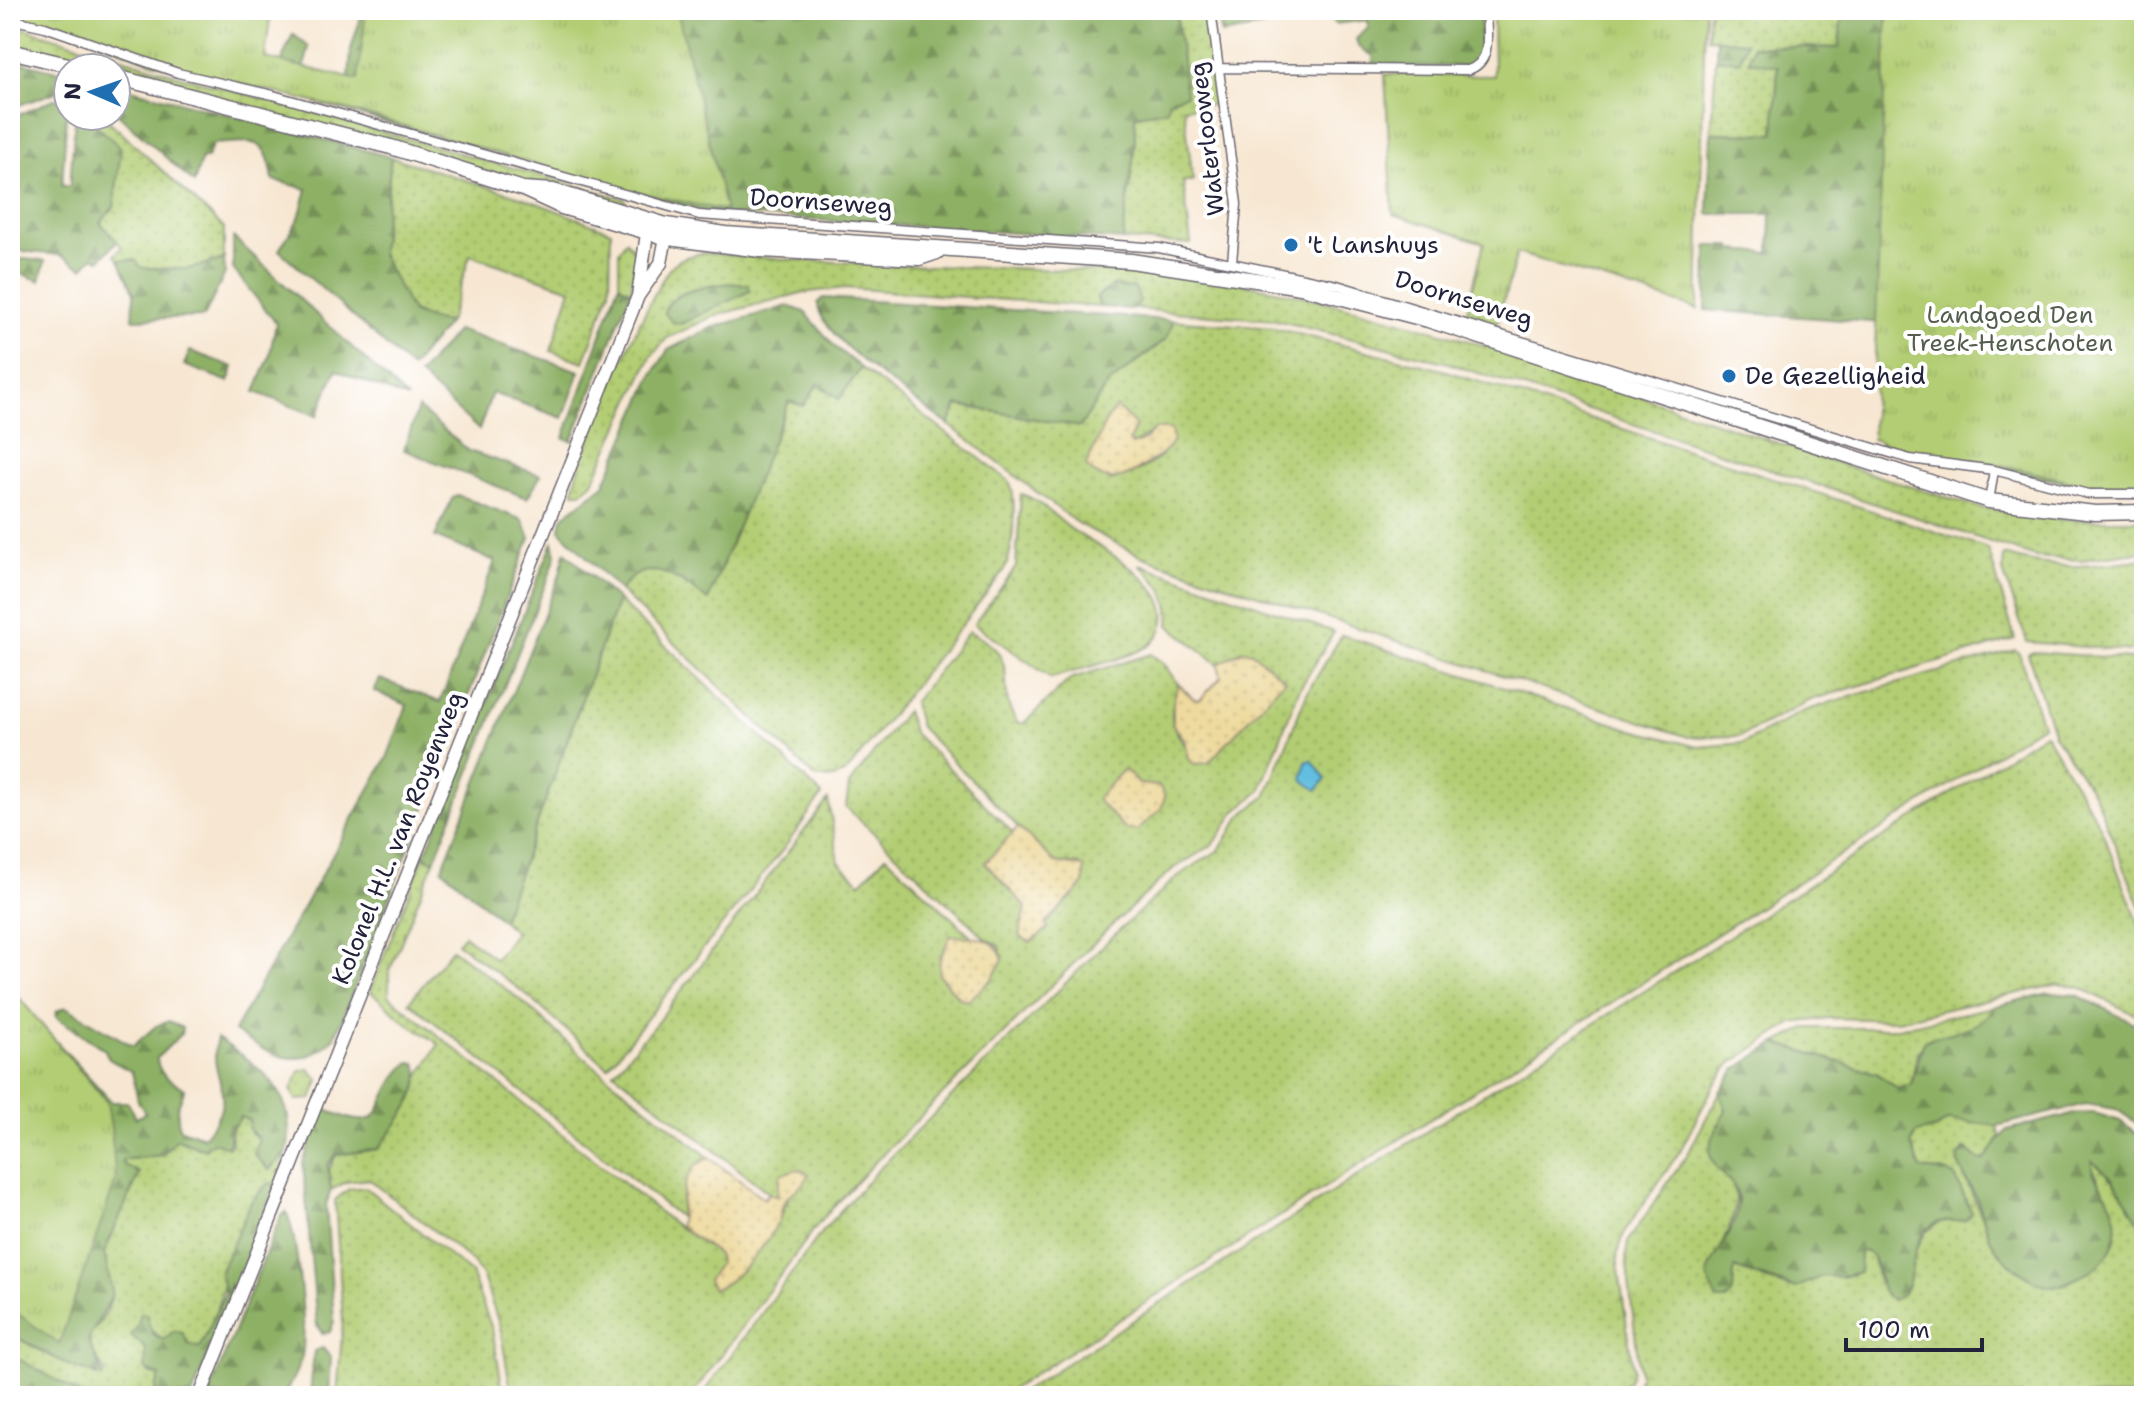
<svg xmlns="http://www.w3.org/2000/svg" width="2154" height="1406" viewBox="0 0 2154 1406" font-family="'Shantell Sans',sans-serif">
<style>
.grass{fill:url(#grass-dots);stroke:#6a7857;stroke-width:2;fill-rule:evenodd}
.forest{fill:url(#forest-firs);stroke:#586950;stroke-width:2}
.sand{fill:url(#sand-dots);stroke:#887e6c;stroke-width:2}
.park{fill:url(#park-tufts);stroke:#6a7857;stroke-width:2}
.water{fill:#62bee0;stroke:#42708e;stroke-width:2}
.lines{fill:none;stroke-linecap:round;stroke-linejoin:round}
.street-casing{stroke:#6d6770;stroke-width:11}
.secondary-casing{stroke:#6d6770;stroke-width:15}
.primary-casing{stroke:#6d6770;stroke-width:17}
.street{stroke:#fff;stroke-width:8}
.secondary{stroke:#fff;stroke-width:12}
.primary{stroke:#fff;stroke-width:14}
.poi-dot{fill:#1f6fb2;stroke:#fff;stroke-width:3}
.labels{text-anchor:middle;stroke-width:8;stroke-linejoin:round;paint-order:stroke}
.street-label{font-size:24px;fill:#22223b;stroke:#fff}
.poi-label{font-size:24px;fill:#22223b;stroke:#fff;text-anchor:start}
.park-label{font-size:24px;fill:#545e4f;stroke:#fff}
</style>
<defs>
<pattern id="grass-dots" width="8" height="8" patternUnits="userSpaceOnUse" patternTransform="scale(2)"><rect width="8" height="8" fill="#b2cd73"/><path d="M2 2h.1M6 6h.1" fill="none" stroke="#99b064" stroke-width="1.8" stroke-linecap="round"/></pattern>
<pattern id="forest-firs" width="22" height="20" patternUnits="userSpaceOnUse" patternTransform="scale(2)"><rect width="22" height="20" fill="#8db065"/><path d="M5 1l3.5 6h-7zM16 11l3.5 6h-7z" fill="#738f54"/></pattern>
<pattern id="sand-dots" width="8" height="8" patternUnits="userSpaceOnUse" patternTransform="scale(2)"><rect width="8" height="8" fill="#eeda9e"/><path d="M2 2h.1M6 6h.1" fill="none" stroke="#ccbb89" stroke-width="1.8" stroke-linecap="round"/></pattern>
<pattern id="park-tufts" width="24" height="20" patternUnits="userSpaceOnUse" patternTransform="scale(2)"><rect width="24" height="20" fill="#b2cd73"/><path d="M3 7l-1-3M5 7V3M7 7l1-3M15 17l-1-3M17 17v-4M19 17l1-3" fill="none" stroke="#99b064"/></pattern>
</defs>
<rect width="100%" height="100%" fill="#fff"/>
<filter id="ink" filterUnits="userSpaceOnUse"><feTurbulence type="fractalNoise" baseFrequency=".0125" numOctaves="2"/><feDisplacementMap in="SourceGraphic" scale="16" xChannelSelector="R" yChannelSelector="G"/><feConvolveMatrix kernelMatrix="1 2 1 2 8 2 1 2 1" color-interpolation-filters="sRGB"/></filter>
<filter id="wash" filterUnits="userSpaceOnUse"><feTurbulence type="fractalNoise" baseFrequency=".006" numOctaves="4" result="noise"/><feDisplacementMap in="SourceGraphic" scale="32" xChannelSelector="R" yChannelSelector="G"/><feGaussianBlur stdDeviation="1.8" result="paint"/><feColorMatrix in="noise" values="0 0 0 0 0 0 0 0 0 0 0 0 0 0 0 0 0 1.4 0 .05"/><feComposite in="paint" operator="in"/></filter>
<g filter="url(#wash)">
<rect width="100%" height="100%" fill="#f7e7d2"/>
<path class="grass" d="M1176 10H1205L1218 104 1184 108 1193 181H1183L1191 244 1123 240C1126 197 1137 158 1135 115L1166 110 1169 100 1186 95Z
M1709 10H1842L1839 48 1753 46 1778 66 1775 134 1711 133 1716 59 1740 61 1746 43 1708 38Z
M10 24 191 79 625 199 626 202 624 208 116 74V68H92L10 47Z
M85 116H103L110 122 224 228V259L189 269 141 268 135 260H119L115 255 122 247 100 223 121 148Z
M391 157 521 197 611 231 610 291 584 362 551 351 571 289 470 255 449 322 432 320 412 312 381 254Z
M626 240 636 254 631 291 619 285V251Z
M706 253C815 263 925 266 1035 269 1104 272 1176 271 1245 284 1497 334 1736 437 1982 508L2066 520H2144V551L2081 560 2036 557 1445 362 1276 320 1134 309 1140 302 1121 288 1112 286 1097 300 1100 307 845 288 801 293 714 316 667 338 651 356 593 482 582 492H574C571 472 654 282 672 266 681 257 693 254 706 253Z
M1170 320 1274 328 1443 370 1988 549 2015 639 1811 700 1741 736 1688 737 1143 557 1077 523 949 425 957 405 1080 427 1106 386 1166 339 1172 326ZM1116 408 1136 426 1129 441 1132 445 1151 433 1173 439C1163 462 1133 475 1111 481L1086 466 1106 421Z
M861 368 1009 481C1018 498 1013 556 1003 572L850 768C838 779 831 780 815 777L620 591C648 547 678 582 708 599L789 400 818 384 839 399Z
M1021 494C1039 499 1056 518 1071 529 1099 549 1196 592 1154 641 1140 657 1073 670 1051 678L974 624 1016 567Z
M2004 555C2057 571 2090 567 2144 559V652L2027 642 2003 571Z
M1139 564 1334 632 1299 690 1260 791 1235 812 1214 844 1173 869 1107 930 869 1168 818 1224 691 1396H512L500 1327 483 1277 472 1261 369 1179 346 1182 331 1190 327 1174 336 1155 378 1149 414 1095 419 1076 439 1044 407 1023 370 991 424 856 434 861 389 972V996L673 1223 718 1254 719 1264 780 1219 788 1198 779 1191 776 1198 769 1193 614 1072 655 1025 828 800 839 862 860 883 886 856 973 938 950 936 939 975 959 998 968 1000 992 979 1003 959 999 946 986 939 846 807 849 785 906 711 913 732 1013 833 985 863 1026 907 1019 936 1030 942 1048 928 1045 925 1084 884 1080 865 1055 862 1018 827 920 727 913 703 969 631C977 636 989 642 996 650 1015 674 997 696 1018 723H1024L1070 679 1151 654 1165 665 1178 684C1177 697 1169 710 1173 723 1176 737 1188 742 1189 759L1208 763 1284 680 1243 650 1218 664 1169 625C1172 596 1160 583 1139 564ZM1139 784 1159 787 1137 831Z
M618 600 822 795 785 847 608 1067 527 995 457 943 464 935 495 959 515 932 502 920Z
M1342 635 1633 730 1698 747 1744 743 1802 712 1835 701 2015 650 2019 653 2042 725 1001 1396H701L824 1229 875 1173 1113 936 1178 876 1219 850 1241 816 1266 796 1307 693Z
M2034 652 2144 660V915L2094 794 2054 735 2028 654Z
M2045 733 2100 826 2144 936V1019L2079 987 2059 984 1897 1020 1830 1018 1793 1023 1730 1064 1713 1087 1680 1151 1625 1231 1617 1256 1633 1370 1629 1381 1623 1386 1557 1396H1016Z
M452 949 522 1001 589 1062 710 1158 703 1160 682 1196 680 1217 409 1002Z
M1992 1007C1986 1028 1948 1035 1928 1039L1917 1054 1911 1084 1904 1089H1897L1878 1074 1776 1043 1806 1028H1898Z
M309 1069 319 1080 312 1099 296 1100 291 1090 300 1071Z
M1720 1092 1726 1110 1712 1138C1736 1193 1747 1189 1721 1247L1734 1282V1268L1789 1288 1822 1276 1841 1277 1858 1272 1860 1253 1865 1250 1872 1255 1878 1281 1886 1296 1909 1279 1916 1249 1926 1232 1938 1223 1972 1213 1955 1177 1948 1172 1921 1169 1910 1141 1916 1133 1937 1128 1952 1118 1997 1126 2000 1136 1989 1158 1980 1161 1966 1149 1962 1150 1958 1163 1989 1232 2027 1276 2051 1286 2062 1285 2078 1277 2098 1178 2090 1162 2096 1161 2123 1192 2144 1231V1396H1742L1728 1386 1691 1382V1396H1618L1635 1387 1640 1376 1626 1256 1628 1241 1687 1155Z
M241 1117 249 1120 251 1133 259 1139 261 1161 269 1170 287 1152 277 1183C231 1190 228 1313 199 1348 182 1345 156 1342 148 1324L139 1339 146 1349 148 1373 160 1376 156 1388 157 1396H84L10 1354V1334L70 1366H79L96 1376 106 1373C70 1321 102 1342 111 1297 114 1282 102 1269 104 1254 109 1227 131 1200 139 1173L123 1164V1160L162 1155 176 1139 200 1149 213 1142 232 1145 231 1129Z
M365 1187 471 1273 492 1329 504 1396H337L343 1321 335 1200 349 1189Z"/>
<path class="forest" d="M363 10H1176L1186 95 1169 100 1167 110 1135 115C1137 158 1126 197 1123 240L709 213 281 93 283 57 293 34 309 47 303 71 349 80 351 49Z
M1294 10H1321L1301 15 1300 21 1221 34 1219 16H1236L1239 25 1284 17Z
M1344 10H1481L1480 58 1477 64 1466 66 1373 67V56L1358 46 1356 39 1368 28V20L1335 24 1332 18Z
M1842 10H2144V488L2082 486 1880 445 1885 323 1706 310 1707 246H1732V250L1770 253 1771 214H1708L1711 133 1774 134 1778 66 1749 61 1753 46 1839 48Z
M1717 39 1746 42 1740 61 1716 59Z
M10 59 68 74V88L10 108Z
M116 85 391 157 381 254 412 312 432 320 449 322 411 368 279 250 299 218 307 189 273 180C267 134 253 142 213 144L207 158H202L194 183 116 112Z
M54 99H64L67 106 62 186H70L75 116 88 118 121 148 114 207 100 223 117 241 100 260 93 257 83 268 60 255 10 250V119Z
M233 237 408 399 336 370 317 416 255 392 269 358 276 323 233 269Z
M10 258 45 261 40 281 10 269Z
M224 259 225 273 204 317 133 319 134 293 119 260H135L142 268 189 269Z
M729 283 748 285 750 291 681 324 672 322 664 312C671 290 708 286 729 283Z
M619 285 631 291 572 441 564 438Z
M1112 286 1135 288 1140 302 1134 309 1100 307 1097 297Z
M823 298 1170 320 1172 326 1166 339 1106 386 1080 427 957 405 949 425C921 404 816 336 818 303Z
M788 306 805 312 835 347 861 368 839 399 818 384 803 406 789 401 708 600C680 580 646 551 620 591L560 530 562 517 604 485 653 374 668 350 711 328Z
M457 330 580 371 563 418 492 393 479 430 419 375Z
M190 351 234 367 229 382 184 365Z
M418 408 469 451 541 475 527 498 404 450Z
M457 495 523 520 530 538 335 1037C299 1075 270 1055 234 1031L387 758 407 705 374 691 380 679 440 702 495 561 435 537 452 499Z
M553 542 556 555 550 573 434 861 424 856Z
M565 552 618 600 502 920 442 869 559 577Z
M10 991 112 1102H127L136 1118 145 1113 138 1101 132 1072 109 1059 105 1050 56 1017 57 1011 66 1007 133 1046 156 1026 169 1021 182 1028 181 1034 157 1058C158 1076 171 1081 185 1089L177 1108 179 1128 203 1137C244 1092 206 1081 217 1038 262 1069 298 1091 287 1152L269 1170 253 1153 259 1139 249 1129V1120L241 1117 231 1129 229 1147 213 1142 205 1149 177 1139 162 1155 123 1160V1164L139 1173 104 1253 112 1290 110 1300 88 1340 104 1377 70 1366 10 1334Z
M2049 993 2077 995 2144 1028V1128L2116 1109 2085 1104 1997 1126 1948 1120 1937 1128 1916 1133 1911 1145 1921 1169 1948 1172 1955 1177 1972 1213 1966 1220C1957 1222 1948 1220 1939 1222 1907 1233 1918 1276 1902 1296L1892 1300C1873 1288 1883 1260 1865 1250L1860 1253 1859 1272 1841 1277 1822 1276 1796 1288 1734 1268 1733 1293 1726 1300H1717L1707 1277 1709 1270C1717 1250 1738 1225 1738 1202 1739 1178 1710 1173 1710 1150 1710 1135 1722 1124 1726 1110L1720 1092 1736 1069 1776 1043 1878 1074 1898 1089 1911 1084 1924 1041C1944 1032 1985 1031 1992 1007Z
M409 1063 416 1064C429 1088 392 1130 378 1149L336 1155 328 1165 331 1190 326 1205 334 1321 330 1332 322 1333 317 1326 303 1163 323 1108C394 1142 368 1099 409 1063Z
M2094 1113 2120 1121 2144 1139V1231L2113 1179 2092 1161C2087 1180 2129 1204 2113 1245 2107 1260 2092 1272 2077 1278 2072 1280 2066 1284 2060 1285 2037 1291 2000 1260 1991 1240 1985 1227 1983 1213 1977 1199 1971 1186 1956 1169 1959 1155L1966 1149 1978 1159 1984 1160 2007 1130 2073 1114Z
M276 1183 192 1396H157L156 1388 160 1376 145 1369 146 1349 131 1335 137 1327 141 1313 146 1314 152 1333 163 1340 174 1331 183 1333 188 1344 200 1348 225 1293 220 1273 251 1202 267 1184Z
M286 1212C297 1232 307 1332 302 1356 298 1371 291 1383 283 1396H208L281 1216Z
M323 1348 331 1358 329 1396H310L314 1351Z
M10 1354 84 1396H10Z
M1691 1382 1728 1386 1742 1396H1691Z"/>
<path class="sand" d="M1116 407 1136 426 1129 441 1132 445 1145 440 1155 429H1171L1173 439C1167 454 1156 457 1144 466 1123 480 1106 487 1086 466L1106 421Z
M1244 650 1252 652 1285 680 1208 763 1194 764 1189 759 1185 740 1173 725V703L1178 684 1194 699 1200 700 1221 677 1218 664Z
M1124 769 1139 784 1159 786 1165 796 1161 809 1137 831 1125 829 1096 799Z
M1018 827 1055 862 1084 867V884L1045 924 1048 929 1030 942 1019 936 1026 907 985 863Z
M950 936C973 937 995 935 1003 959L992 979 968 1001 959 998 939 975 940 959Z
M710 1158 764 1199 769 1193 777 1197 780 1174 798 1169 809 1174C805 1188 791 1190 784 1202 781 1207 781 1215 779 1220 768 1244 738 1281 713 1289L708 1280 719 1264 718 1254 680 1227C682 1203 680 1166 710 1158Z"/>
<path class="park" d="M10 10H271L265 58 358 80 366 10H677L726 211 608 186 374 117 152 62 71 31 10 14Z
M1493 10H1705L1698 309 1517 253 1496 328 1478 322 1476 327 1464 323 1484 243 1393 214 1385 74 1494 76Z
M1887 10H2144V487L2080 483 1997 464 1908 451 1872 439Z
M10 987 107 1102 111 1128 116 1180 59 1344 10 1308Z"/>
<path class="water" d="M1312 760 1326 779 1317 790 1302 779 1306 762Z"/>
</g>
<g filter="url(#ink)">
<g class="lines">
<g class="street-casing">
<path id="street" d="M1211 10 1237 204 1232 262
M10 19 45 27 178 73 273 95 699 215 1159 248 1337 285 1910 459 1994 470 2088 494H2144
M1219 68 1468 70C1494 62 1486 32 1486 10
M1989 501 1994 470"/>
</g>
<g class="secondary-casing">
<path id="secondary" d="M638 296 647 233 655 229
M200 1396 638 296 661 263 667 232"/>
</g>
<g class="primary-casing">
<path id="primary" d="M10 51 80 68
M116 77 391 147 523 189 562 207 668 238 761 250 919 258 937 252
M523 189 553 191 666 225 725 234 1131 261 1301 287 1428 320 1989 501 2095 513 2144 512"/>
</g>
<use href="#street" class="street"/>
<use href="#secondary" class="secondary"/>
<use href="#primary" class="primary"/>
</g>
</g>
<g class="poi-dot">
<circle cx="1291" cy="245" r="8"/>
<circle cx="1729" cy="376" r="8"/>
</g>
<g class="labels">
<g class="street-label">
<text transform="translate(1207 139) rotate(-97)" y="8">Waterlooweg</text>
<text transform="translate(821 202) rotate(4)" y="8">Doornseweg</text>
<text transform="translate(1464 299) rotate(17)" y="8">Doornseweg</text>
<text transform="translate(398 838) rotate(-68)" y="8">Kolonel H.L. van Royenweg</text>
</g>
<g class="poi-label">
<text x="1307" y="253">'t Lanshuys</text>
<text x="1745" y="384">De Gezelligheid</text>
</g>
<g class="park-label">
<text x="2010" y="323">Landgoed Den<tspan x="2010" dy="28">Treek-Henschoten</tspan></text>
</g>
</g>
<rect width="2154" height="1406" fill="none" stroke="#fff" stroke-width="40"/>
<g transform="translate(92 92) rotate(272)"><circle r="38" fill="#ffffff" stroke="#a7a7b1" stroke-width="2"/>
<path d="M0-6L14 30L0 20L-14 30Z" fill="#1f6fb2"/>
<text y="-12" font-size="22" font-weight="bold" text-anchor="middle" fill="#22223b">N</text>
</g>
<path d="M1846 1338v12h136v-12" fill="none" stroke="#22223b" stroke-width="4"/>
<text x="1858" y="1338" font-size="24" fill="#22223b" stroke="#ffffff" stroke-width="6" paint-order="stroke">100 m</text>
</svg>
